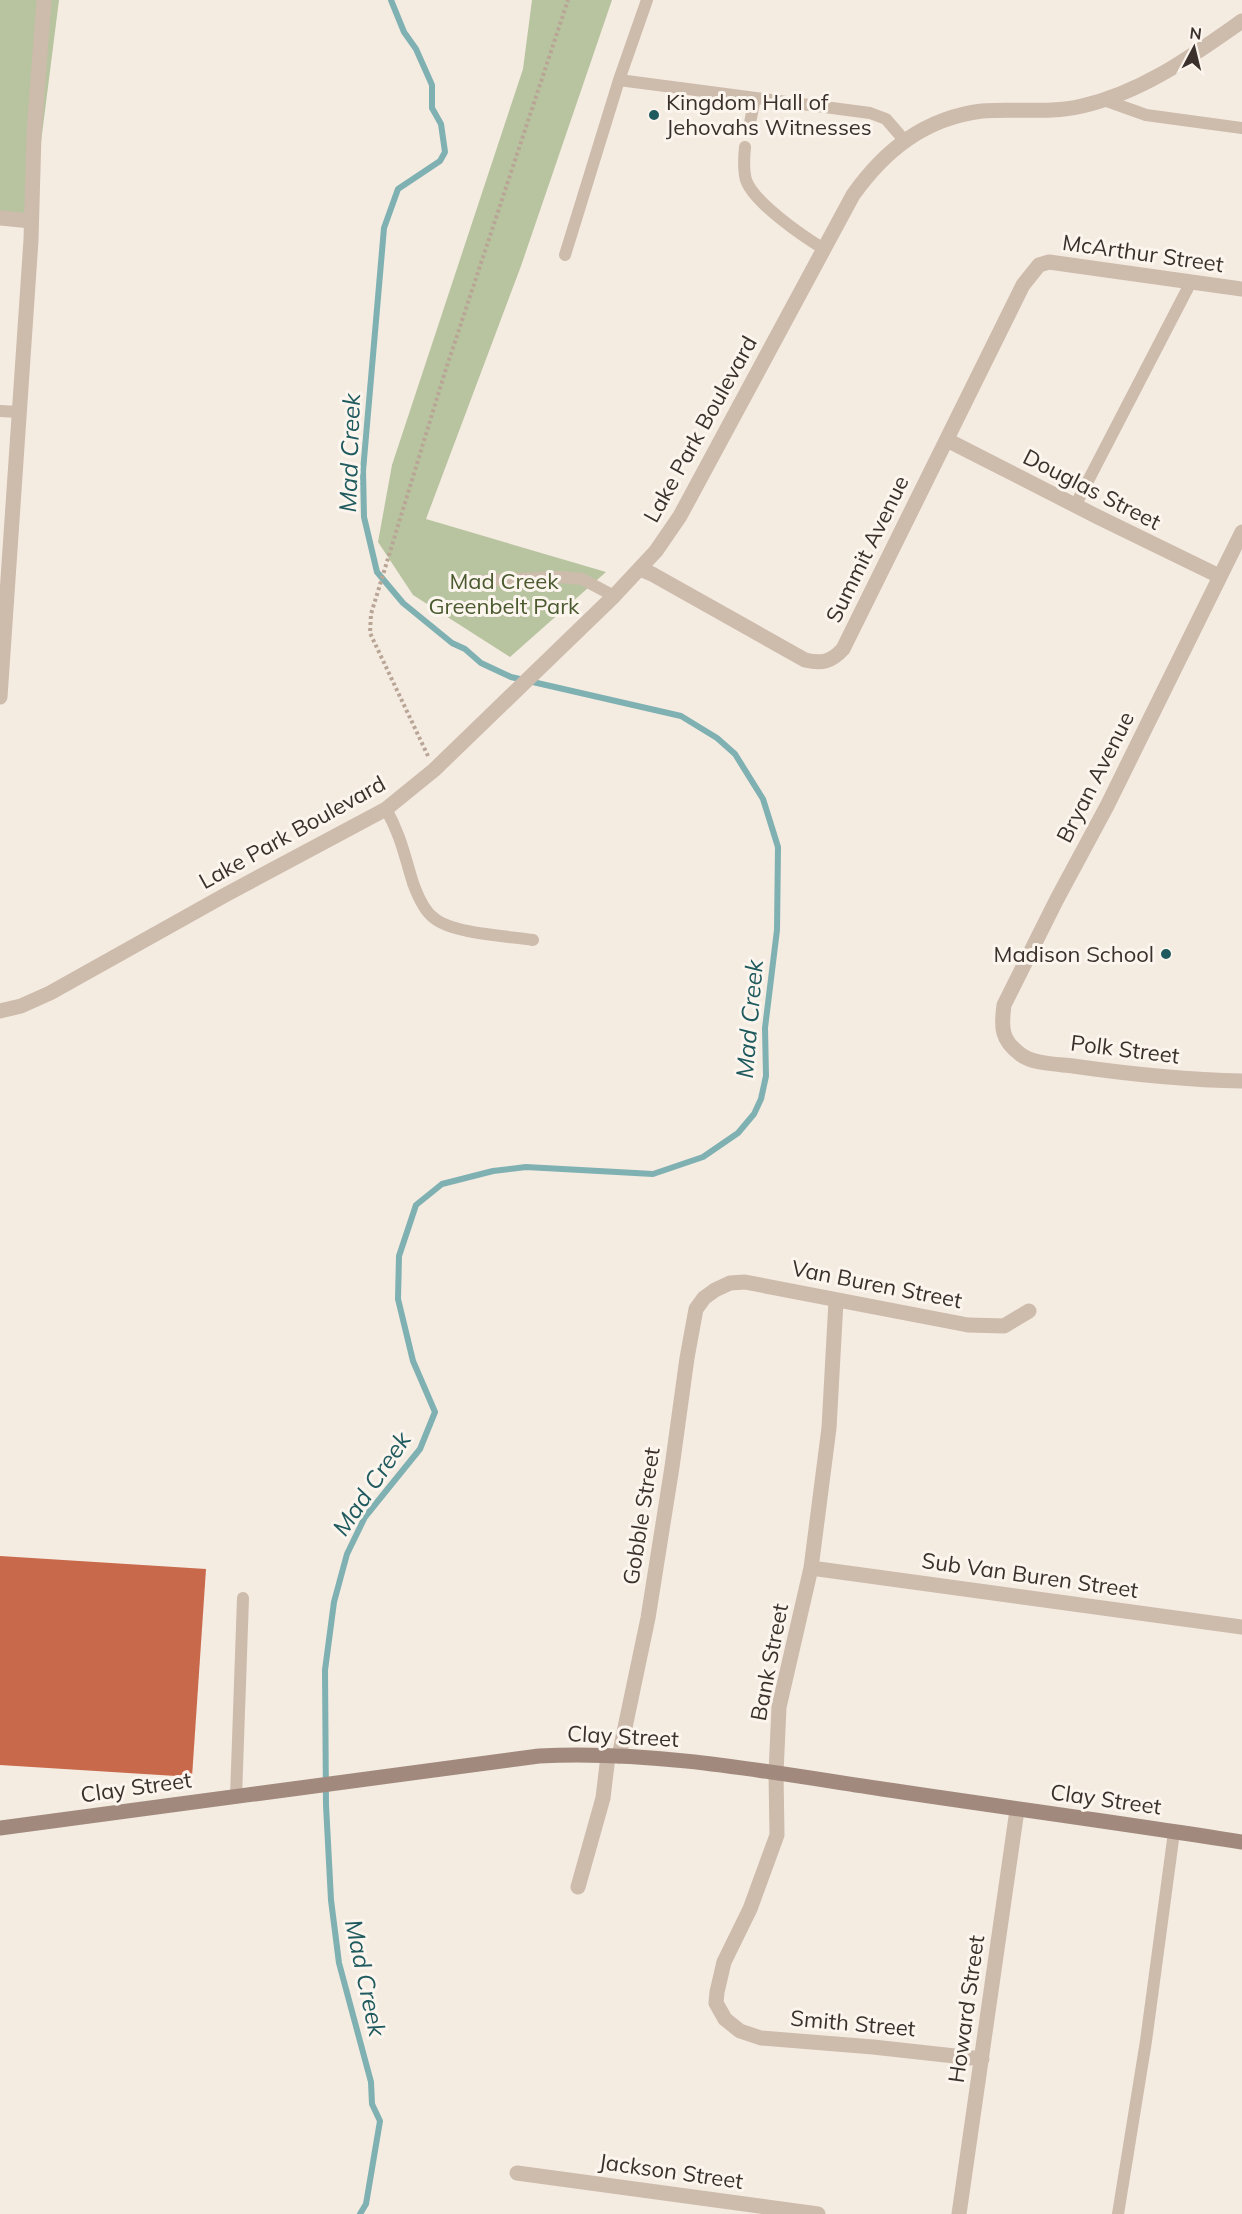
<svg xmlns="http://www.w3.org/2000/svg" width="1242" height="2214" viewBox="0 0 1242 2214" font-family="Mulish,sans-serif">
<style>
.green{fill:#b8c4a0}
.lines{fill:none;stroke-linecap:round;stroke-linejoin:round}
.stream{stroke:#7fb0b2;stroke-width:6}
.building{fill:#c8694b}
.path{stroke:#b9a596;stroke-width:4;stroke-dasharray:3 3;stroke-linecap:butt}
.service{stroke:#cdbbac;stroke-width:12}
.minor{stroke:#cdbbac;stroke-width:15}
.tertiary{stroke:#cdbbac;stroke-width:15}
.secondary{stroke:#a18a7d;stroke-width:15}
.poi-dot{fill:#1f5a5e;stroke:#fbf5ee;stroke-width:2}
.labels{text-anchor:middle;stroke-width:6;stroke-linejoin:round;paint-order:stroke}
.poi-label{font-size:22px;fill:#3b302b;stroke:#fbf5ee;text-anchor:start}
.street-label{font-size:22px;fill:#3b302b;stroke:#fbf5ee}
.park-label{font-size:22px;fill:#4a5a2e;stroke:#fbf5ee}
.water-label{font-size:24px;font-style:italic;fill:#1f5a5e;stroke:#fbf5ee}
</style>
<rect width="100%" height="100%" fill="#f4ebe1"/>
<path class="green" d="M0 0H59L31 221 0 218Z
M532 0H612L521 266 426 519 606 572 510 657 413 595 378 542 392 465 523 69Z"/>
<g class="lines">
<path class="stream" d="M360 2214 366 2204 380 2121 372 2104 371 2082 339 1963 331 1900 326 1805 325 1670 334 1602 347 1554 365 1517 420 1449 435 1412 413 1361 398 1299 399 1256 416 1205 442 1184 493 1171 526 1167 653 1174 703 1157 738 1133 754 1114 761 1099 766 1076 765 1028 777 930 778 847 763 799 735 754 717 738 681 716 511 677 481 663 465 649 452 643 403 603 377 572 364 517 363 471 384 228 398 189 440 161 445 152 441 124 432 108V85L416 49 404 32 391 0"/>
</g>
<path class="building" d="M0 1556 206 1569 192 1777 0 1765Z"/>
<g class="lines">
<path class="path" d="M428 756 370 633 371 614 445 372 568 0"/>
<path class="service" d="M647 0 619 80 870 113 886 119 905 141
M1104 100 1146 115 1242 128
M750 123 755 98
M745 147C744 157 743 169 746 180 754 203 804 237 824 249
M565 255 619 80
M0 411 19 412
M1075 506 1191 282
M462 582 559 577 582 579 614 596
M386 809C401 836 404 854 413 883 417 894 424 911 434 918 453 934 508 936 533 940
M236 1797 243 1598
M1118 2214 1146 2041 1174 1832"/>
<path class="minor" d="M0 218 31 221
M947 440 1098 517 1219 576
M1242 532 1107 806 1057 899 1004 1005C1001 1027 1001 1040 1020 1054 1033 1064 1056 1064 1073 1066 1129 1074 1185 1080 1242 1081
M640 569 652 574 805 660C822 664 831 662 843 649L1023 285 1039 265 1049 262 1242 289
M836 1301 829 1428 811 1568 779 1707 776 1773 777 1835 750 1909 724 1962 717 1992 716 2003 725 2019 740 2031 761 2038 873 2047 982 2059
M811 1568 1242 1627
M619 1756 648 1618 672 1467 687 1358 696 1309 704 1298 715 1290 730 1283 745 1282 968 1325 1004 1326 1029 1311
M578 1887 603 1798 608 1756
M517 2173 818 2214
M959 2214 1017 1810"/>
<path class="tertiary" d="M0 697 31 240 34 133 44 0
M0 1011 21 1006 50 993 227 894 386 809 434 770 614 596 656 551 680 516 853 195C885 150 925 118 982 111 1015 108 1049 114 1082 106 1143 92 1192 56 1242 21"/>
<path class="secondary" d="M0 1828 539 1756C653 1750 769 1772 882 1789 1002 1807 1122 1823 1242 1842"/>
</g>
<g class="poi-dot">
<circle cx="654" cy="115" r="6"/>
<circle cx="1166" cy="954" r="6"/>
</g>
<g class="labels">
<g class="poi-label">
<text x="666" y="110">Kingdom Hall of<tspan x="666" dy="25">Jehovahs Witnesses</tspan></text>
<text x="1154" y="962" text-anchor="end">Madison School</text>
</g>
<g class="street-label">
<text transform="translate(1143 253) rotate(8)" y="8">McArthur Street</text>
<text transform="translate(700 429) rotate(-61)" y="8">Lake Park Boulevard</text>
<text transform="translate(1092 489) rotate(27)" y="8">Douglas Street</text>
<text transform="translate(867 549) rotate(-64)" y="8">Summit Avenue</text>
<text transform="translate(1095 777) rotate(-63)" y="8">Bryan Avenue</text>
<text transform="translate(292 832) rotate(-29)" y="8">Lake Park Boulevard</text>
<text transform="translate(1125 1049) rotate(7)" y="8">Polk Street</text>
<text transform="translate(877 1284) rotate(11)" y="8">Van Buren Street</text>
<text transform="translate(641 1516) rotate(-81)" y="8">Gobble Street</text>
<text transform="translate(1030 1575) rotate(8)" y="8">Sub Van Buren Street</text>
<text transform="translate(769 1662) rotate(-79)" y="8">Bank Street</text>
<text transform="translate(623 1736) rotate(3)" y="8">Clay Street</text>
<text transform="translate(136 1787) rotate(-8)" y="8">Clay Street</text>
<text transform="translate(1106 1799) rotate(8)" y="8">Clay Street</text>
<text transform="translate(966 2009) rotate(-82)" y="8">Howard Street</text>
<text transform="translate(853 2023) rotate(5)" y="8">Smith Street</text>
<text transform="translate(671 2171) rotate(8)" y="8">Jackson Street</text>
</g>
<g class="park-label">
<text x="504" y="589">Mad Creek<tspan x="504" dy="25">Greenbelt Park</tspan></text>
</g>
<g class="water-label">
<text transform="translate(350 453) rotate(-88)" y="8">Mad Creek</text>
<text transform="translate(750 1019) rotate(-85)" y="8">Mad Creek</text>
<text transform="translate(372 1484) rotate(-56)" y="8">Mad Creek</text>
<text transform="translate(365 1978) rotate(78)" y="8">Mad Creek</text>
</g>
</g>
<g transform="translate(1194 48) rotate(7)" stroke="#fbf5ee" stroke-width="4.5" paint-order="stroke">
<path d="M0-4.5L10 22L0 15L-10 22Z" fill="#3b302b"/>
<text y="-9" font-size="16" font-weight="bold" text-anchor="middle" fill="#3b302b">N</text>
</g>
</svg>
